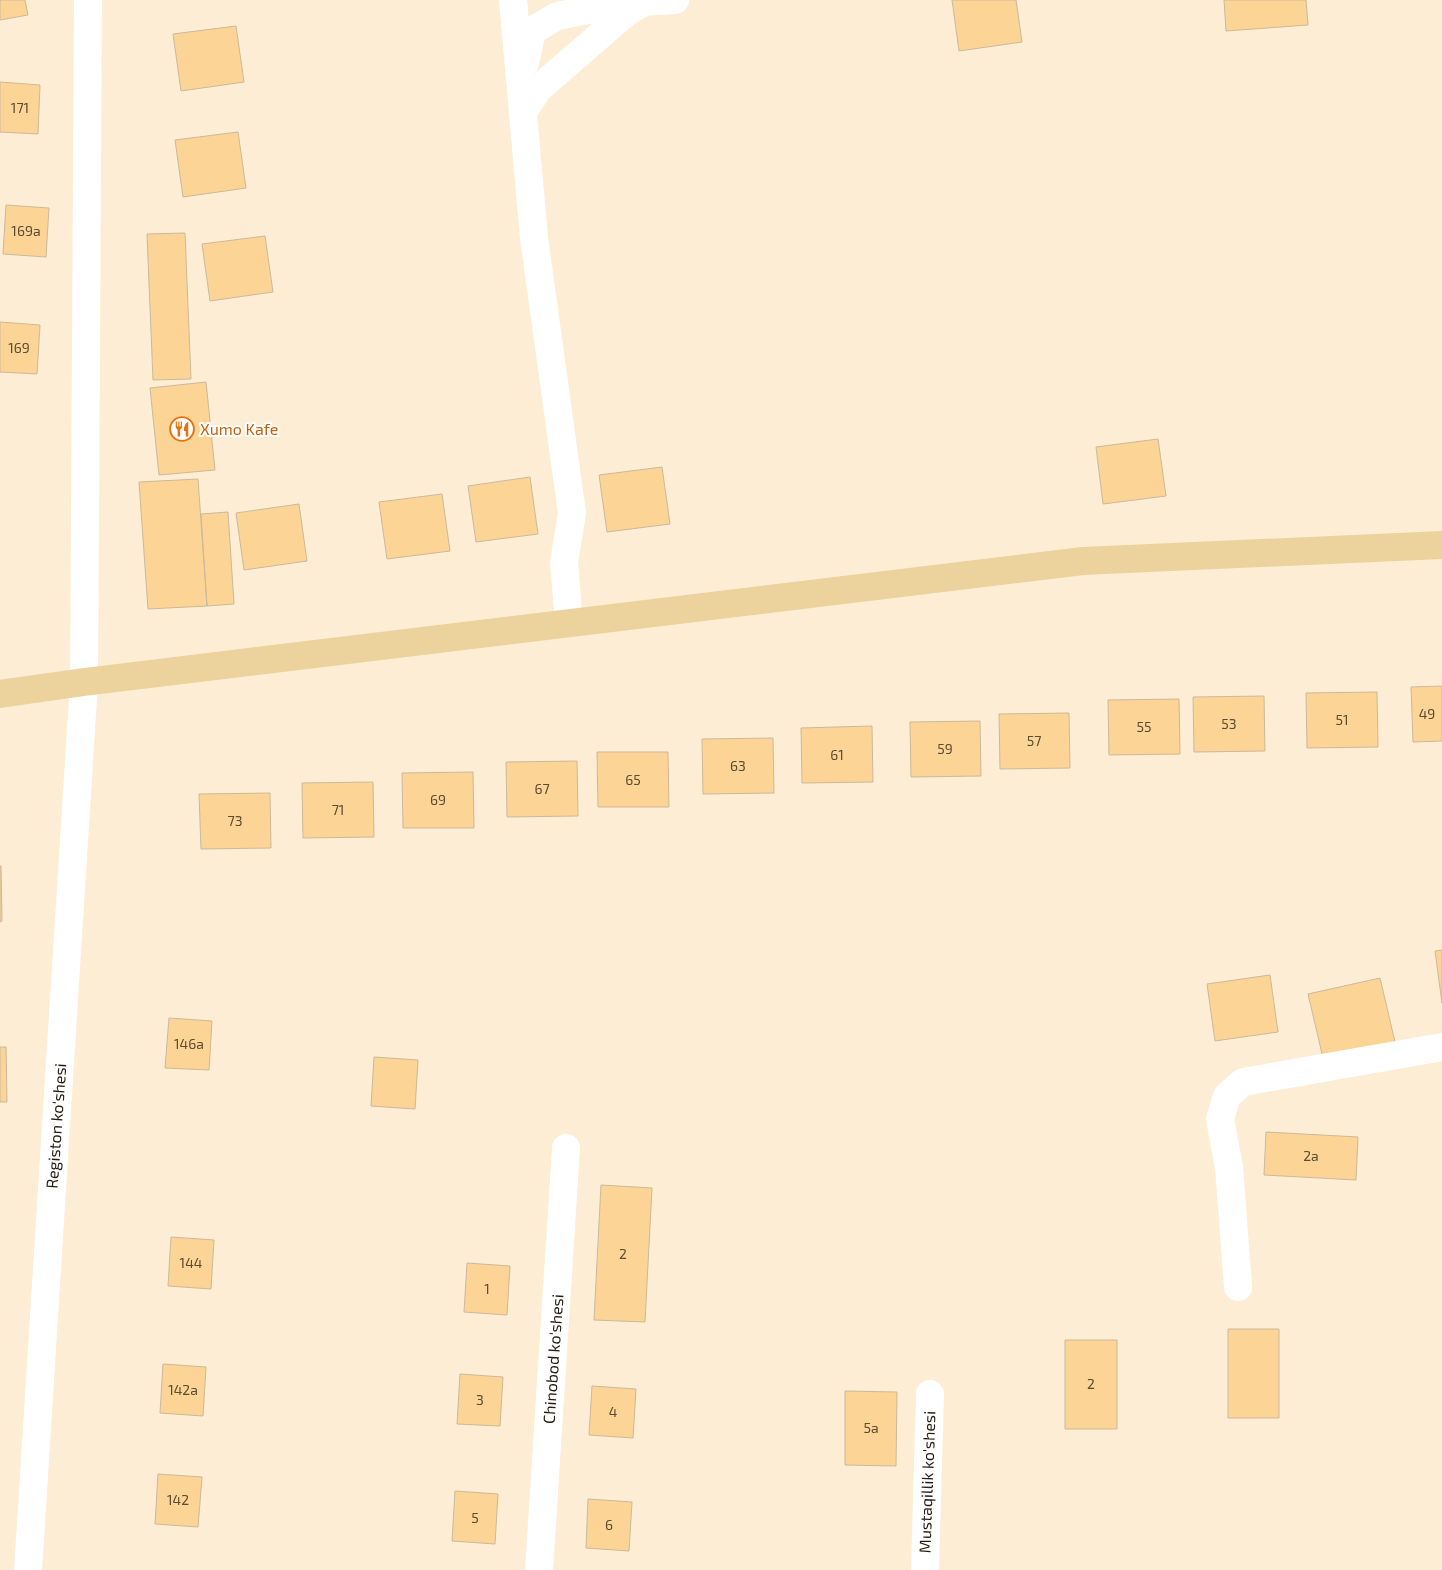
<svg xmlns="http://www.w3.org/2000/svg" width="1442" height="1570" viewBox="0 0 1442 1570" font-family="'Exo 2',sans-serif">
<style>
.building{fill:#fcd495;stroke:#ccb99b}
.lines{fill:none;stroke-linecap:round;stroke-linejoin:round}
.minor{stroke:#fff;stroke-width:28}
.major{stroke:#ecd39d;stroke-width:28}
.labels{text-anchor:middle;stroke-width:4;stroke-linejoin:round;paint-order:stroke}
.number-label{font-size:14px;fill:#5b4c33}
.food-label{font-size:16px;fill:#c56008;stroke:#fff;text-anchor:start}
.street-label{font-size:16px;fill:#251e12;stroke:#fff}
</style>
<rect width="100%" height="100%" fill="#fdedd4"/>
<path class="building" d="M0 0H25L28 15 0 20Z
M952 0H1016L1022 42 959 51Z
M1224 0H1306L1308 25 1226 31Z
M236 26 244 82 181 91 173 34Z
M0 82 40 85 38 134 0 132Z
M238 132 246 188 183 197 175 140Z
M6 205 49 208 46 257 3 254Z
M185 233 191 379 153 380 147 234Z
M265 236 273 292 210 301 202 244Z
M0 322 40 325 37 374 0 372Z
M206 382 215 470 159 475 150 388Z
M1158 439 1166 496 1103 504 1096 447Z
M662 467 670 524 607 532 599 475Z
M530 477 538 534 476 542 468 486Z
M198 479 207 606 148 609 139 482Z
M442 494 450 551 387 559 379 502Z
M299 504 307 561 244 570 236 513Z
M228 512 234 604 207 606 201 514Z
M1442 686V741L1413 742 1411 687Z
M1377 692 1378 747 1307 748 1306 693Z
M1264 696 1265 751 1194 752 1193 697Z
M1179 699 1180 754 1109 755 1108 700Z
M1069 713 1070 768 1000 769 999 714Z
M980 721 981 776 911 777 910 722Z
M872 726 873 782 802 783 801 728Z
M773 738 774 793 703 794 702 739Z
M597 752H668L669 807H598Z
M577 761 578 816 507 817 506 762Z
M473 772 474 828H403L402 773Z
M373 782 374 837 303 838 302 783Z
M270 793 271 848 201 849 199 794Z
M0 866H1L2 921 0 922Z
M1442 950V1003L1435 951Z
M1270 975 1278 1032 1215 1041 1207 984Z
M1380 978 1395 1042 1323 1058 1308 994Z
M169 1018 212 1021 209 1070 165 1068Z
M0 1047H6L7 1102H0Z
M374 1057 418 1060 415 1109 371 1106Z
M1266 1132 1358 1137 1356 1180 1264 1175Z
M601 1185 652 1188 645 1322 594 1320Z
M171 1237 214 1240 211 1289 168 1286Z
M467 1263 510 1266 507 1315 464 1312Z
M1228 1329H1279V1418H1228Z
M1065 1340H1117V1429H1065Z
M163 1364 206 1367 203 1416 160 1413Z
M460 1374 503 1377 500 1426 457 1424Z
M592 1386 636 1389 633 1438 589 1435Z
M845 1391 897 1392 896 1466 845 1465Z
M158 1474 202 1477 198 1527 155 1524Z
M455 1491 498 1494 495 1544 452 1541Z
M588 1499 632 1502 629 1551 586 1548Z"/>
<g class="lines">
<path class="minor" d="M513 0 534 238 572 513 564 562 569 623
M525 63 532 31 557 16 624 3 675 0
M523 106V112L538 89 627 12 644 2
M1238 1287 1229 1167 1220 1119 1227 1096 1243 1082 1442 1047
M28 1570 84 682 88 0
M539 1570 566 1148
M925 1570 930 1394"/>
<path class="major" d="M0 694 84 682 1083 561 1442 545"/>
</g>
<defs>
<g id="restaurant-ring" transform="scale(1.25)"><circle r="9.5" fill="#fff" stroke="#e8710a" stroke-width="1.5"/><path d="M-5-6h1v4h1v-4h1v4h1v-4h1v5L-1.5 .5V6h-2V.5L-5-1ZM5-6V6H3V1.5H1.5Q1.5-4 5-6Z" fill="#e8710a"/></g>
</defs>
<g fill-rule="evenodd">
<use href="#restaurant-ring" x="182" y="429"/>
</g>
<g class="labels">
<g class="number-label">
<text x="20" y="113">171</text>
<text x="26" y="236">169a</text>
<text x="19" y="353">169</text>
<text x="1427" y="719">49</text>
<text x="1342" y="725">51</text>
<text x="1229" y="729">53</text>
<text x="1144" y="732">55</text>
<text x="1034" y="746">57</text>
<text x="945" y="754">59</text>
<text x="837" y="760">61</text>
<text x="738" y="771">63</text>
<text x="633" y="785">65</text>
<text x="542" y="794">67</text>
<text x="438" y="805">69</text>
<text x="338" y="815">71</text>
<text x="235" y="826">73</text>
<text x="189" y="1049">146a</text>
<text x="1311" y="1161">2a</text>
<text x="623" y="1259">2</text>
<text x="191" y="1268">144</text>
<text x="487" y="1294">1</text>
<text x="1091" y="1389">2</text>
<text x="183" y="1395">142a</text>
<text x="480" y="1405">3</text>
<text x="613" y="1417">4</text>
<text x="871" y="1433">5a</text>
<text x="178" y="1505">142</text>
<text x="475" y="1523">5</text>
<text x="609" y="1530">6</text>
</g>
<g class="food-label">
<text x="200" y="435">Xumo Kafe</text>
</g>
<g class="street-label">
<text transform="translate(56 1126) rotate(-86)" y="6">Registon ko'shesi</text>
<text transform="translate(553 1359) rotate(-86)" y="6">Chinobod ko'shesi</text>
<text transform="translate(927 1482) rotate(-88)" y="6">Mustaqillik ko'shesi</text>
</g>
</g>
</svg>
